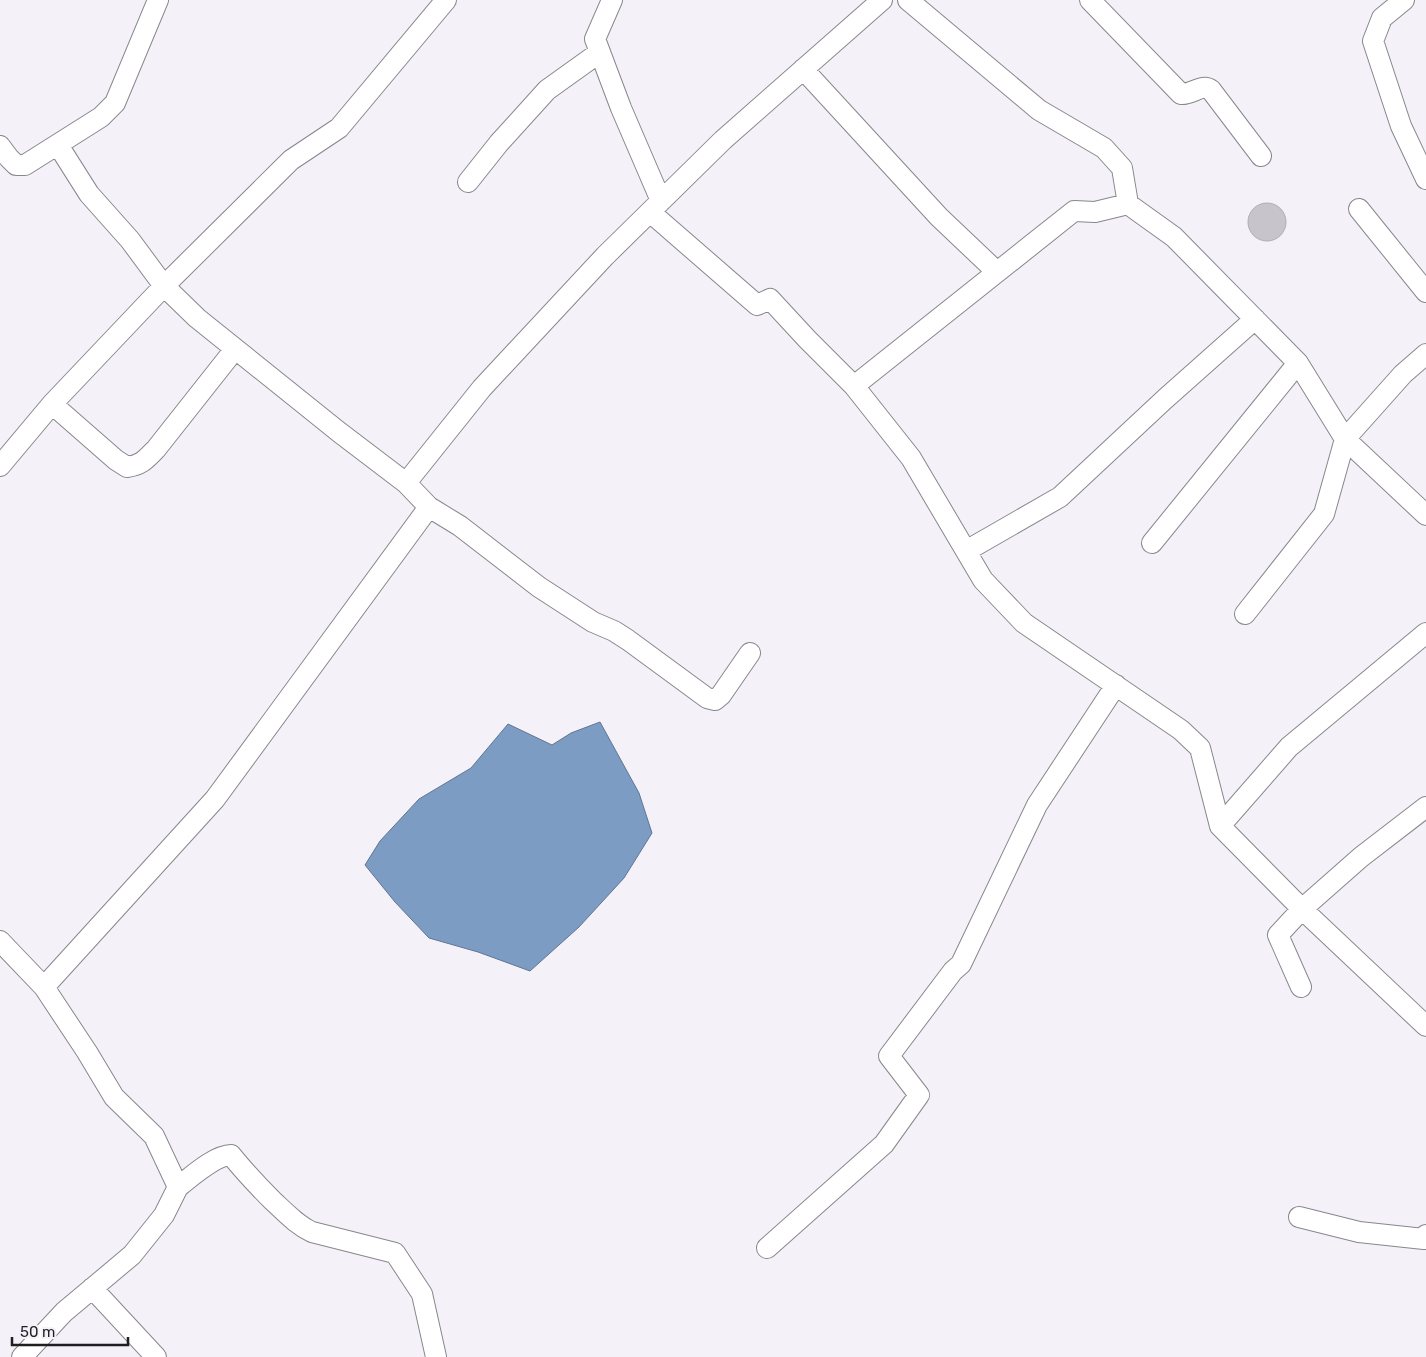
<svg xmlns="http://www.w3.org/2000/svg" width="1426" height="1357" viewBox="0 0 1426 1357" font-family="Rubik,sans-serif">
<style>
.water{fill:#7c9cc3;stroke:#607692}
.building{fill:#c7c4cb;stroke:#afacb3}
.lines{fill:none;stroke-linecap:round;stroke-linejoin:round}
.minor-casing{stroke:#89868d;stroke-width:22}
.minor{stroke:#fff;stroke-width:20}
</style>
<rect width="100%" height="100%" fill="#f4f1f9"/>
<path class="water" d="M600 722 639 793 652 833 624 878 579 927 530 971 478 952 429 938 395 902 365 865 380 841 419 799 471 768 508 724 552 745 571 733Z"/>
<path class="building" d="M1248 222a19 19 0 1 1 38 0a19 19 0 1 1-38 0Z"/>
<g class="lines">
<g class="minor-casing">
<path id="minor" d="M612 0 595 39 621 108 661 201
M908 0 1039 110 1104 148 1122 168 1128 204
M1090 0 1181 94C1192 95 1202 83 1211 90L1261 156
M1404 0 1382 18 1373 41 1401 126 1426 179
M803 69 939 217 997 272
M58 145 89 194 130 240 164 286 197 318 339 432 406 483
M0 146 9 158 16 165H25L101 117 115 103 158 0
M468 182 499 143 547 90 600 52
M1359 209 1426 292
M650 212 757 305 770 299 807 339 854 386 911 458 983 580 1024 623 1181 730 1200 748 1220 826 1302 909 1426 1026
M854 386 1074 211 1095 212 1128 204 1174 237 1298 363 1345 439 1426 515
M52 404 116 460 127 467C142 465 146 459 156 449L235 349
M0 466 52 404 164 286 291 160 339 128 446 0
M429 507 460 526 539 587 593 622 614 631 628 640 707 698 715 700 721 695 750 653
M1152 543 1298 363
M966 551 1060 497 1165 399 1255 319
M1245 614 1324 514 1345 439 1403 374 1426 354
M1220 826 1289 747 1426 633
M0 941 44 987 87 1052 114 1097 154 1136 178 1187C191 1177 215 1155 231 1155 244 1171 258 1186 273 1201 286 1213 297 1225 312 1232L395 1253 422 1294 436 1357
M44 987 215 799 429 507 406 483 482 388 605 256 723 140 882 0
M1301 987 1278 935 1302 909 1361 857 1426 807
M1299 1217 1359 1232 1424 1239 1426 1235
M767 1248 884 1144 919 1095 889 1056 953 971 961 964 1037 805 1116 685
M92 1288 156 1357
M22 1357 64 1312 132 1255 164 1215 178 1187"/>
</g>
<use href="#minor" class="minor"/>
</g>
<path d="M12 1337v8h116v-8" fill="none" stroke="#1f1e21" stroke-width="2.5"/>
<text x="20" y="1337" font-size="15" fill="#1f1e21" stroke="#f4f1f9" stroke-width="4" paint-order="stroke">50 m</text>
</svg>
